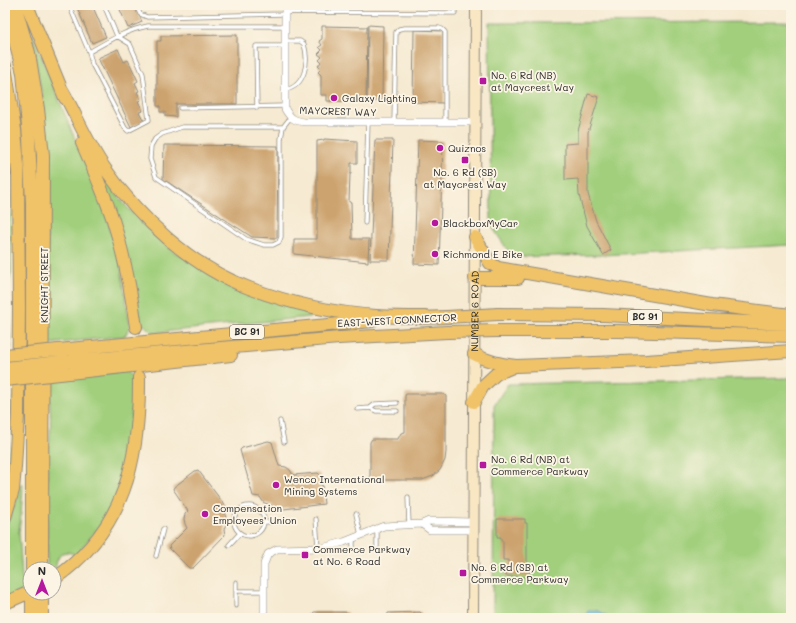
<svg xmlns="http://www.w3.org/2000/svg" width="796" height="623" viewBox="0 0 796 623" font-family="Mali,sans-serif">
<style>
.green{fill:#a1cf7c;stroke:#667d54}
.water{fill:#4daecc;stroke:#3c6c7c}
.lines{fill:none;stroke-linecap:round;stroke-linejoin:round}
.stream{stroke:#4daecc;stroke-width:2.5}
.building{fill:#cca36e}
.service-casing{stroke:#908a7e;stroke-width:5}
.minor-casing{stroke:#908a7e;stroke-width:8}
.secondary-casing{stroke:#908a7e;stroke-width:12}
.motorway-casing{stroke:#908a7e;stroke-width:14}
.service{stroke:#fff;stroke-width:3.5}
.minor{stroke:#fff;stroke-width:7}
.secondary{stroke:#f9e7c3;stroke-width:10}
.motorway{stroke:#f0c369;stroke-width:12}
.motorway-bridge-casing{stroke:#908a7e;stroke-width:14;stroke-linecap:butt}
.motorway-bridge{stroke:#f0c369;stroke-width:12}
.poi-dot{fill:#b5179e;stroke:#fcf5e5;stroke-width:1.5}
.labels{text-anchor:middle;stroke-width:3.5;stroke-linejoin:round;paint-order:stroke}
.shield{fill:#fcf5e5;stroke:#6a6863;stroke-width:1}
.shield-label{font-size:9px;font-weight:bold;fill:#2b2b2b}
.poi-label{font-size:10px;fill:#2b2b2b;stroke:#fcf5e5;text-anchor:start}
.street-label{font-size:10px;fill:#2b2b2b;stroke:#fcf5e5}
</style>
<rect width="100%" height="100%" fill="#fcf5e5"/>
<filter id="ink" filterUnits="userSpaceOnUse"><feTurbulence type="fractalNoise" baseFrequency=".025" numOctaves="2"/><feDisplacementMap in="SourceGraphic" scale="8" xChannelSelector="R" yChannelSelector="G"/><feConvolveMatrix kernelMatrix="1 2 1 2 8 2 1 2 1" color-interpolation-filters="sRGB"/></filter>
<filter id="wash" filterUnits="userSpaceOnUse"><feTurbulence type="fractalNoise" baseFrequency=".012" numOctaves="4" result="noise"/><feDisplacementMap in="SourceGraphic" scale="16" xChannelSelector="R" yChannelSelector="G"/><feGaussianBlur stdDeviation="0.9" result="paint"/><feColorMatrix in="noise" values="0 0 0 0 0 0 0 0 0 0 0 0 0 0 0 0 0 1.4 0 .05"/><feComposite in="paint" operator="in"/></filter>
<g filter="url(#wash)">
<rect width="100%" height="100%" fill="#f6ead2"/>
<path class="green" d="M791 22V245L603 255 512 257 491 225 489 23Z
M31 34H32L105 212 120 261 130 326 125 336 48 344 46 139 42 96Z
M102 174C122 205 147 230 176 253L306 310 310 312V317L152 333 144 325H140Z
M9 189 11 191V274L6 294 11 348H5V203Z
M126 371 133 378V399L129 439 130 448 115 500 100 526 76 555C73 554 69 552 66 552 57 553 56 565 55 572L54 573V569H47V457C53 431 50 406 48 379Z
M791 378V618H493L494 405 508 384Z
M5 388 10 390 8 487 5 501Z
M20 485H23L21 515 19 532 23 591 5 598V528L16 502Z"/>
<path class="water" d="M589 610C596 610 604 611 608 618H587V612Z"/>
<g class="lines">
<path class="stream" d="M63 618V616"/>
</g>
<g id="blocks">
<path class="building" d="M76 5H92L106 37 92 43Z
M118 5H135L142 22 128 28Z
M368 25 383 26 382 101H367Z
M322 26 367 27 366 102 327 101V95H321V75L318 72 321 69 318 66 321 62 319 60 322 57 318 54 322 50 319 47 322 45 319 41 322 39Z
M414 30 443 31 444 103 413 102Z
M237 35V104H176V117L165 116V112H160V106H157V41H161V36Z
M118 49 124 62 128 60 138 81 135 83 139 91 137 92 141 100 138 101 143 111 139 112 144 121 131 127 98 58Z
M588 94 599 97 588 132V194L596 221 611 250 603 255 587 226 579 195 578 179 565 180V144L578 143V131Z
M324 139 357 141V163H351V174H350L349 202H351L352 239H369L368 262 294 254V239H317V141L324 140Z
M375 140H393L389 260H370Z
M418 140 443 141 439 265 414 264Z
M164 145 278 146 277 238 252 237 163 179Z
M406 394H443L446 396V452L445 460 440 470 433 476 422 480H372L370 478V442L372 439H398L401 433 405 432V396Z
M268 441 272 442 279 466 286 467 290 470 293 475 318 473 321 476 324 504 276 510 272 505 264 503 260 497 253 496 240 450 242 448Z
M198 470 227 508 225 514 227 522 224 529 225 535 193 568H189L170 549 169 546 187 528 185 524 184 519 185 514 188 511 173 489 174 487 195 471Z
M497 519H525V523H527V569H530V577L506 576V568H509V560H503V541H501V537H497Z
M314 612H346L348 614V618H312V614Z
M420 612 422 614V618H387L388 613Z"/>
</g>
</g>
<g filter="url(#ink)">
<use href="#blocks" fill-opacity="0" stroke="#908a7e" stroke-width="1"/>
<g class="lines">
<g class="service-casing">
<path id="service" d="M69 5 89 52C107 42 126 30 148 26H285
M136 5 140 14 147 17 285 14
M285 12 455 13V5
M285 41H300L304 44C309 61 306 86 285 90
M89 52 92 64 125 128 128 131 149 120 143 74 130 44 117 36 104 5
M180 108 285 106
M257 108 256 46H285
M394 122 396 32 399 29 404 28H439L442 29 445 32V122
M283 127H182L162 134 155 139 151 146 150 159 156 177 246 239 264 245H273L279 242 281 237V139L283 127 290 118
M365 223 368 122
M370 408 376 411H397
M357 409 370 408 375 404 397 403
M280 421 284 442
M408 497 409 525
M234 521a15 15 0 1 1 30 0a15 15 0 1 1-30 0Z
M356 514 361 535
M316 519 318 548
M264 522H281
M377 529V547
M229 545 240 533
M353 548V539
M156 556 163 529
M236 582V591
M236 606V591H264"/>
</g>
<g class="minor-casing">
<path id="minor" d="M285 5V109C290 118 294 121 305 122H476
M422 524 430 530H474
M264 618V564L268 554 277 549 322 548 344 542 384 526 422 524 429 521 474 522"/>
</g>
<g class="secondary-casing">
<g id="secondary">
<path id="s1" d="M473 618 476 5"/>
</g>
</g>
<g class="motorway-casing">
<path id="motorway" d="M6 5 23 73 29 138 32 204V569
M15 5 29 53 38 109 43 155 42 569
M27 5 65 98
M5 66 15 130 18 166 19 308 18 415 15 467 13 490 5 517
M62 90C77 116 88 145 106 170 140 219 192 267 249 288 289 303 334 313 376 316 392 317 409 317 425 317
M82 143C93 168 104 193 113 220 124 254 131 291 136 327
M5 172 7 148 6 110
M475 237 490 263 498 268 712 305 791 315
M475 278H518
M498 314 603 315 791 324
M417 318 447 317
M499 331H619L791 336
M69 349 372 321
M474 354C488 362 501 364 516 366L646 361 791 351
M69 361 339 338 447 332
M69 373 231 355
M474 402 483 386 496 374 515 366
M54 579C125 530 140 459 139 377
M32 593V618
M42 593V618
M5 603 30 592"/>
</g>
<use href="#service" class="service"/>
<use href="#minor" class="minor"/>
<use href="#secondary" class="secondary"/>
<use href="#motorway" class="motorway"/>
<g class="motorway-bridge-casing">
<path id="motorway-bridge" d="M447 317 498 314
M447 332 499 331
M5 355 69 349
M5 368 69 361
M5 380 69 373"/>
</g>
<use href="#motorway-bridge" class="motorway-bridge"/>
</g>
</g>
<g class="poi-dot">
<rect x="479" y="77" width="8" height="8" rx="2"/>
<circle cx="334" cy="98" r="4"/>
<circle cx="440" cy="148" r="4"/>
<rect x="461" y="156" width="8" height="8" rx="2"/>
<circle cx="435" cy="223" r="4"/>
<circle cx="435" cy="254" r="4"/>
<rect x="479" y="461" width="8" height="8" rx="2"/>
<circle cx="276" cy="485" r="4"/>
<circle cx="205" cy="514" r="4"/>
<rect x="301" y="551" width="8" height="8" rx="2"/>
<rect x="459" y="569" width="8" height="8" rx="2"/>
</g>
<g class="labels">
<g class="shield">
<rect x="628" y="310" width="34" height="14" rx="3"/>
<rect x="230" y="325" width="34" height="14" rx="3"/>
</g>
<g class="shield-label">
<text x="645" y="320">BC 91</text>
<text x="247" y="335">BC 91</text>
</g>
<g class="poi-label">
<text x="491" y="79">No. 6 Rd (NB)<tspan x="491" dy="12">at Maycrest Way</tspan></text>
<text x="342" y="102">Galaxy Lighting</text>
<text x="448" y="152">Quiznos</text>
<text x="465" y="176" text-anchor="middle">No. 6 Rd (SB)<tspan x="465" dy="12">at Maycrest Way</tspan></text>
<text x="443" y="227">BlackboxMyCar</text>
<text x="443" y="258">Richmond E Bike</text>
<text x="491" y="463">No. 6 Rd (NB) at<tspan x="491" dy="12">Commerce Parkway</tspan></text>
<text x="284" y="483">Wenco International<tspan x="284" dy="12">Mining Systems</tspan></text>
<text x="213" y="512">Compensation<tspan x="213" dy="12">Employees’ Union</tspan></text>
<text x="313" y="553">Commerce Parkway<tspan x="313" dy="12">at No. 6 Road</tspan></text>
<text x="471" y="571">No. 6 Rd (SB) at<tspan x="471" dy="12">Commerce Parkway</tspan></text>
</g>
<g class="street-label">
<text transform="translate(338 111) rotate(2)" y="4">MAYCREST WAY</text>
<text transform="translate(44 285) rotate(-90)" y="4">KNIGHT STREET</text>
<text dy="4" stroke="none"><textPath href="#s1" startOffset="307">NUMBER 6 ROAD</textPath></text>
<text transform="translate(397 320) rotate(-3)" y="4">EAST-WEST CONNECTOR</text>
</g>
</g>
<rect width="796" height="623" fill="none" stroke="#fcf5e5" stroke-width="20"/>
<g transform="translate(42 581)"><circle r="19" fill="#fcf5e5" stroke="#a8a49b"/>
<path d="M0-3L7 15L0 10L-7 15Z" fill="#b5179e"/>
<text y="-6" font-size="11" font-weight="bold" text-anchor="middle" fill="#2b2b2b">N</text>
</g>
</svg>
